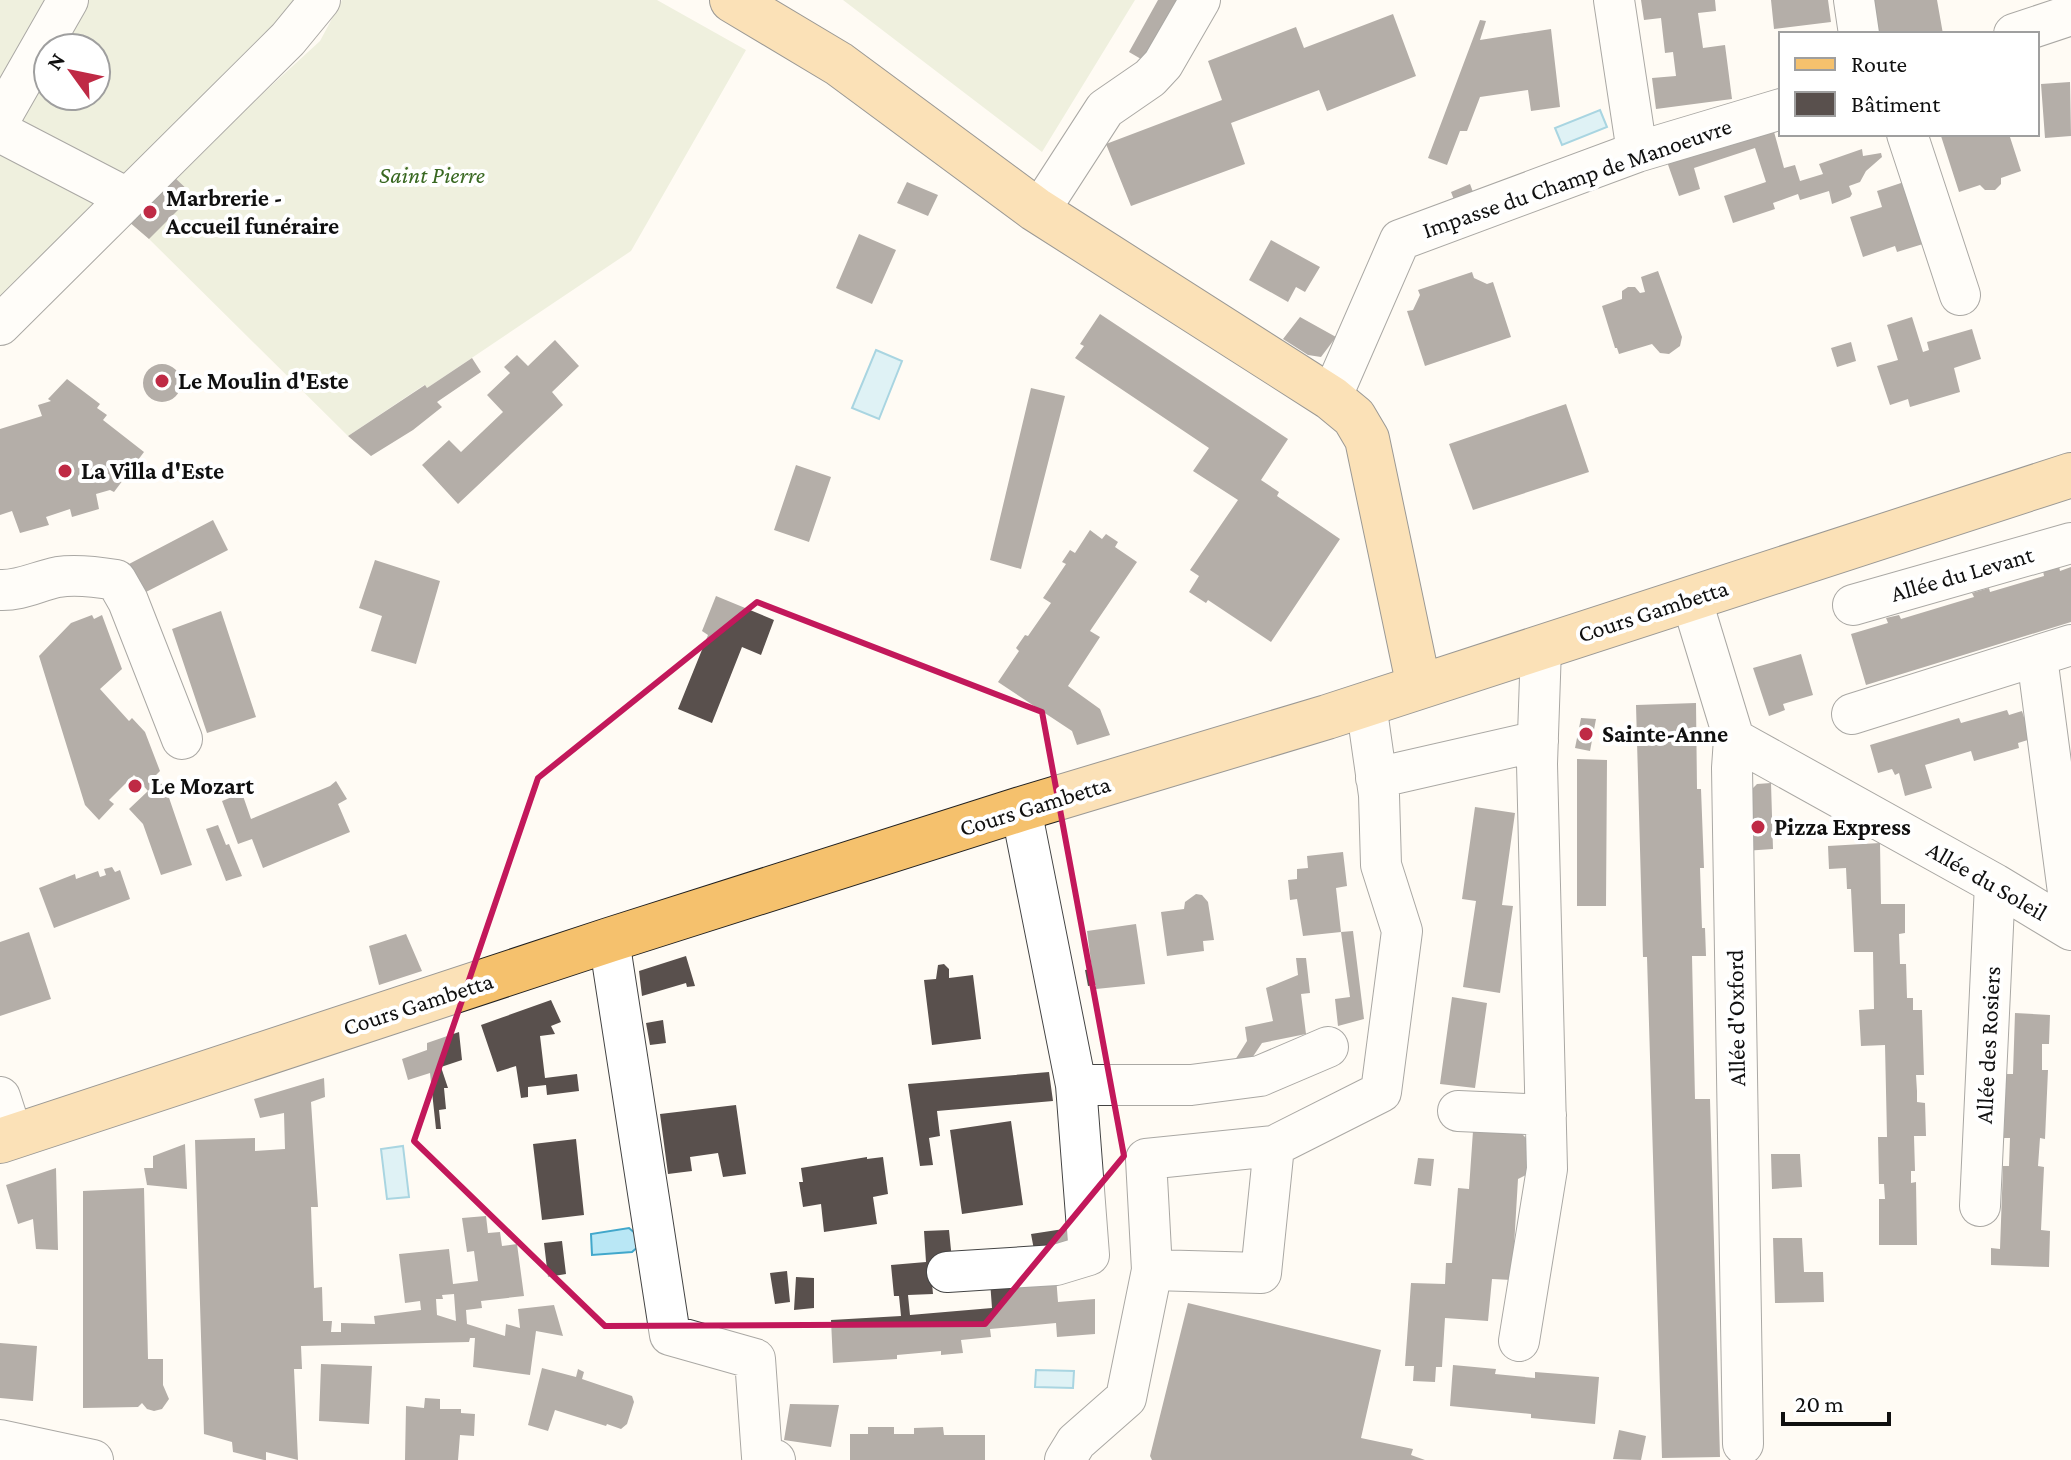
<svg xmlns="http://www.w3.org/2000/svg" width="2071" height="1460" viewBox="0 0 2071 1460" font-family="'Crimson Pro',serif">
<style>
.cemetery{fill:#dce2c4;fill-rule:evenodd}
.water{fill:#b9e7f5;stroke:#41a7cb;stroke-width:2}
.building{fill:#59504d;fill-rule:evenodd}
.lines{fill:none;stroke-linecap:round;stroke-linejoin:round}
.minor-casing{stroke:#434343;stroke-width:42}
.major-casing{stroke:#212121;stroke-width:46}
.minor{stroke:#fff;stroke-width:40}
.major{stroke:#f5c16d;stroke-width:44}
.marked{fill:none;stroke:#c2185b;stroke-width:6;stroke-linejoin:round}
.poi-dot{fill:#bf2a45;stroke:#fff;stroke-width:3}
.labels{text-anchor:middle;stroke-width:8;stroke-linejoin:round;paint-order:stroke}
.park-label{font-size:24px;font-style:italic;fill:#396821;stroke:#fff}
.street-label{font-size:24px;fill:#101010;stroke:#fff}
.poi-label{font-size:24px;font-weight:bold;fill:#101010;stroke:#fff;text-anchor:start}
</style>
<rect width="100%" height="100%" fill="#fffbf4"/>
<path class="cemetery" d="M0 0H313L0 313ZM48 48H96V96H48Z
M342 0H657L746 50 631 251 427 388 424 385 348 436 149 239 128 221 173 176 320 41Z
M843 0H1135L1042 152Z"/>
<path class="water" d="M1600 110 1607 127 1562 145 1555 128Z
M876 350 902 361 879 419 852 408Z
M403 1146 409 1197 387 1199 381 1149Z
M629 1228 636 1234 639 1246 632 1252 592 1255 591 1234Z
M1036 1370 1074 1371 1073 1388 1035 1387Z"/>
<path class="building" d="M1158 0H1190L1153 66 1129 52Z
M1641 0H1715L1716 11 1698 13 1703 48 1725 45 1732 99 1656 109 1652 78 1676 76 1673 52 1665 53 1661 18 1644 20Z
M1771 0H1828L1831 22 1774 29Z
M1870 0H1937L1943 34H1875Z
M1393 14 1416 76 1327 111 1319 90 1231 123 1245 164 1131 206 1106 144 1222 100 1208 61 1296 27 1304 48Z
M1480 20 1486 21 1480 40 1551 29 1560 107 1531 111 1528 90 1480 97 1467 131H1460L1447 165 1428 158Z
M2070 82 2071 136 2045 138 2041 84Z
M1771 121 1784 168 1795 165 1800 181 1823 174 1819 164 1862 149 1863 156 1881 153 1882 157 1866 171 1860 182 1849 186 1852 194 1850 197 1832 204 1829 191 1800 200 1798 194 1773 203 1775 209 1733 223 1724 196 1766 182 1755 148 1694 168 1700 189 1679 196 1665 156Z
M1948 134H2009L2021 171 2001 178V184L1995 190H1985L1980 185 1959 192 1941 136Z
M173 176 193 195 149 239 128 221Z
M907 182 938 195 928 216 897 203Z
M1904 182 1923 244 1897 252 1895 246 1863 257 1850 217 1882 207 1877 191Z
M1470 184 1477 203 1458 210 1451 192Z
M859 234 896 250 872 304 836 288Z
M1271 240 1320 267 1305 292 1296 287 1288 302 1249 280Z
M1658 271 1682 337 1680 346 1669 354 1660 353 1652 344 1619 354 1617 348H1615L1602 306 1622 299V291L1628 287H1635L1640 293 1645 292 1641 277Z
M1472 272 1474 278 1487 284 1493 282 1511 337 1425 366 1407 311 1413 310 1420 295 1418 290Z
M1100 314 1288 439 1261 480 1279 492 1277 496 1340 539 1271 642 1208 600 1206 603 1189 592 1199 576 1190 570 1238 500 1193 471 1209 448 1075 358 1084 346 1080 344Z
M1300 317 1336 337 1321 357 1308 355 1283 339Z
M1912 317 1923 352 1929 350 1927 342 1972 329 1981 359 1954 368 1960 392 1910 407 1908 399 1890 405 1877 366 1898 360 1887 325Z
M555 340 579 366 552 392 563 405 458 504 422 465 449 440 461 452 503 412 487 395 510 373 504 367 517 355 528 366Z
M1851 342 1856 361 1837 367 1831 348Z
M472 358 481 372 437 402 442 407 413 430 371 456 348 436 425 385 427 388Z
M143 383a19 19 0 1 1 38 0a19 19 0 1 1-38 0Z
M67 379 100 404 97 408 107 415 103 420 144 452 114 492 110 490 96 494 99 509 72 517 70 509 46 517 49 525 20 533 12 511 0 515V429L42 416 38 405 51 401 48 399Z
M1031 388 1065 396 1021 569 990 560Z
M1566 404 1589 472 1473 510 1449 444Z
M796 465 831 477 809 542 774 530Z
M213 520 228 550 144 593 129 564Z
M1090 530 1102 539 1106 534 1118 542 1115 547 1137 562 1090 631 1100 637 1068 686 1100 709 1110 735 1077 745 1072 731 998 682 1019 651 1016 648 1025 635 1028 636 1051 603 1043 598 1066 564 1062 562 1070 550 1075 553Z
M375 560 440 581 416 664 371 651 382 616 359 608Z
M2059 566 2060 571 2071 567V622L1866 685 1851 634 1888 623 1886 618 1899 615 1901 619 1974 597 1972 593 1989 588 1990 592 2044 576 2043 571Z
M716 596 774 620 761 655 742 647 712 723 678 709 708 635 702 631Z
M221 611 256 717 207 733 172 629Z
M92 615 94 619 102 615 122 669 100 689 129 721 132 718 145 732 160 771 155 776 166 789 192 865 161 875 143 824 129 809 148 791 134 775 109 800 114 804 99 820 85 805 39 656 71 623Z
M1801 654 1813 695 1783 704 1785 710 1769 716 1753 668Z
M1696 703 1697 789H1701L1704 868H1700L1702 928H1705L1706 956H1692L1695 1099H1710L1720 1457 1662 1458 1647 957H1643L1636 705Z
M2007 710 2009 715 2022 711 2031 739 2018 743 2019 748 1974 761 1971 751 1925 765 1932 788 1905 796 1899 773 1895 775 1892 769 1878 773 1870 745 1959 718 1961 723Z
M1581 718 1596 719 1590 751 1575 748Z
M1577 759 1607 760 1606 906H1577Z
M336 781 347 799 338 804 350 832 263 868 252 839 238 844 222 801 242 793 251 819 330 786Z
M1771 783 1773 849 1744 851 1747 794 1757 784Z
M1475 807 1515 813 1502 905 1513 906 1500 993 1463 987 1476 901 1462 899Z
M218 825 226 845 229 844 242 876 226 881 206 829Z
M1880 843 1881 904H1905V933L1899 934 1900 964H1906L1907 998H1913V1010H1922L1924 1075H1916L1917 1091V1102L1925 1103 1926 1136H1914L1915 1171H1911V1183L1916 1182 1917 1245H1879V1199H1885L1884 1184H1879L1878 1137H1887L1885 1045 1861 1046 1859 1010 1874 1009 1873 952H1854L1851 889H1847L1846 868 1829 869 1828 846Z
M1343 852 1347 886 1336 888 1341 932 1303 936 1297 899 1290 900 1288 880 1297 879V869L1308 868 1307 856Z
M112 867 115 872 120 870 130 899 54 928 39 888 75 874 76 879 98 871 100 877 106 875 104 869Z
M1196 894 1202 895 1208 902 1214 940 1203 941 1204 951 1167 956 1161 912 1184 909 1185 902Z
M1136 924 1145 984 1096 989V985L1088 986 1085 970 1092 969 1087 931Z
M1353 931 1364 1019 1338 1026 1335 999 1350 997 1341 932Z
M29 932 51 999 0 1016V942Z
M406 934 422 971 379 985 369 946Z
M686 956 695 986 687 987 686 983 642 996 639 971Z
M1296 958H1306L1310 993 1301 994 1306 1034 1262 1043 1244 1070 1228 1071 1247 1041 1245 1027 1273 1021 1266 988 1298 975Z
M944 964 949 969V978L973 975 981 1039 932 1045 924 980 936 979 938 965Z
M1452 997 1487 1003 1475 1088 1440 1084Z
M551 1000 561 1022 551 1026 555 1034 540 1036 545 1078 577 1074 579 1091 547 1095 546 1085 528 1087V1097L521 1098 516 1066 497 1072 481 1025Z
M2015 1013 2050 1015 2049 1044H2042V1070H2048L2045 1139 2040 1138 2038 1166 2044 1167 2041 1230 2050 1231 2049 1267 1991 1265V1248L2000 1249 2003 1166H2009L2010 1138H2004L2005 1074H2013Z
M663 1020 666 1043 650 1045 646 1023Z
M459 1032 462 1060 441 1067 448 1088H444L446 1109 439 1110 441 1129H436L430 1073 408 1080 402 1059 427 1050V1043Z
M1049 1072 1053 1101 937 1111 940 1136 929 1138 933 1165 920 1166 908 1084Z
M324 1078 325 1097 311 1102 318 1207H311L314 1288 322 1287 323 1321H332L331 1332H341V1323L375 1324 374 1316 421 1310 420 1301 405 1303 399 1254 449 1249 453 1284 478 1281 474 1251 467 1252 462 1218 486 1216 488 1233 500 1232 502 1246 517 1244 524 1296 481 1301 482 1308 466 1310 467 1324 505 1336 506 1324 520 1328 518 1309 554 1305 563 1336 536 1331 530 1375 473 1367 475 1338H470L469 1342 301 1346 302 1369H294L298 1460 266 1452V1460H264L233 1452 232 1442 204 1434 195 1140 255 1138V1151L285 1149 284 1113 260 1118 254 1099ZM454 1294 456 1321 437 1315 436 1299H443L442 1295Z
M736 1105 746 1174 723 1177 718 1153 690 1157 692 1171 668 1174 660 1114Z
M1011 1121 1023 1205 962 1214 950 1130Z
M1473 1131 1522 1134 1531 1143 1530 1173 1518 1179 1512 1280 1492 1279 1488 1321 1445 1318 1442 1367H1436L1435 1382 1413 1381 1414 1366H1405L1411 1283 1445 1284 1446 1263H1452L1458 1188 1469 1189Z
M576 1139 584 1215 542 1220 533 1144Z
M185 1144 187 1189 147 1185 144 1168H153V1156Z
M1771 1154H1800L1802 1187 1772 1189Z
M867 1157V1159L883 1157 888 1194 873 1197 877 1224 824 1232 821 1204 803 1207 799 1182H803L801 1168Z
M1418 1158 1434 1159 1431 1186 1414 1184Z
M56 1168 58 1250 36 1249 33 1219 18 1224 6 1185Z
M144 1188 148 1359H163V1385L169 1399 162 1409 154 1411 147 1409 142 1403 138 1407 83 1408V1191Z
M1070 1228 1074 1253 1035 1255 1031 1234Z
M949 1230 952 1260 930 1261 933 1294 908 1295 910 1315 992 1308 990 1281 1056 1276 1058 1302 1095 1299V1334L1057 1337 1056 1323 990 1329 991 1337 961 1340 963 1353 941 1355V1351L897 1355V1359L833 1363 831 1320 901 1316 899 1296H894L891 1265 926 1262 924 1231Z
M1773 1238H1802L1804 1272H1823L1824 1302 1775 1303Z
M562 1241 566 1274 548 1277 544 1243Z
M787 1271 790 1302 775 1304 770 1273Z
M796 1277 814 1278V1308L794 1310Z
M1188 1303 1381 1350 1361 1438 1413 1449 1411 1455 1425 1460H1152L1150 1456Z
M0 1343 37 1346 33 1401 0 1398Z
M321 1364 372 1366 369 1424 319 1421Z
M1453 1365 1496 1369 1495 1374 1535 1378V1372L1599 1377 1595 1424 1531 1418V1414L1450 1406Z
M542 1368 576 1377 578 1369 584 1372 582 1379 632 1396 634 1402 627 1424 621 1429 607 1424 606 1426 555 1410 548 1431 528 1425Z
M425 1398 440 1399V1409H461V1413L475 1414 474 1436 460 1435 458 1460H405L406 1406 424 1408Z
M790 1404 839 1405 831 1447 784 1440Z
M868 1427H894V1434H914V1428L943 1427 944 1435H985V1460H850V1434H868Z
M1619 1430 1646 1436 1641 1460 1613 1459Z"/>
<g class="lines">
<g class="minor-casing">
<path id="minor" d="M1614 0 1637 152
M1854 0 1859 34
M2014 34 2071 15
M0 119 68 0
M0 132 127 198
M1907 134 1960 295
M1039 211 1105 109 1150 78 1163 64 1200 0
M0 325 288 39 320 0
M1331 398 1400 240 1637 152 1781 109
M0 590C20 591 38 581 58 577 77 574 98 577 116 580L128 601 182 739
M1691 598 1734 739 1732 768 1743 1444
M1853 605 2071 543
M2037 657 2071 915
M1852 714 2071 645
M1734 739 1995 884 2071 930
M1376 778 1538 741
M609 940 670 1335 755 1359 762 1457 775 1460
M1076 1085H1191L1260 1076 1328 1047
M0 1097 13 1137
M1458 1111 1546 1115
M1274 1146 1381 1092 1402 931 1381 865 1379 795 1366 704
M1274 1146 1261 1273 1152 1270 1146 1159Z
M1980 1206 1995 884
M947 1272 1056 1265 1089 1255 1076 1085 1021 809
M1519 1341 1547 1169 1537 764 1541 648
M0 1440 93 1460
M1065 1460 1076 1442 1126 1398 1152 1270"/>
</g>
<g class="major-casing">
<path id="major" d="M732 0 839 64 1035 209 1331 398 1354 417 1367 439 1419 687
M0 1141 609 940 1021 809 1327 717 2071 475"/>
</g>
<use href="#minor" class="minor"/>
<use href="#major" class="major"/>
</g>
<path d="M0 0H2071V1460H0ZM757 602 1042 712 1124 1156 985 1324 605 1326 414 1141 538 778Z" fill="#fffbf4" fill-opacity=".55" fill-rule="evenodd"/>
<path class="marked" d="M757 602 1042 712 1124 1156 985 1324 605 1326 414 1141 538 778Z"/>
<g class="poi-dot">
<circle cx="150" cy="212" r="8"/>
<circle cx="162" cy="381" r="8"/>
<circle cx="65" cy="471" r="8"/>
<circle cx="1586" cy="734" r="8"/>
<circle cx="135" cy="786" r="8"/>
<circle cx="1758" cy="827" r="8"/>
</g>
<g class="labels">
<g class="park-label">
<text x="432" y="183">Saint Pierre</text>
</g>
<g class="street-label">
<text transform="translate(1577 178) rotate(-19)" y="8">Impasse du Champ de Manoeuvre</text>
<text transform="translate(1962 574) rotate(-16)" y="8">Allée du Levant</text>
<text transform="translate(1653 611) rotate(-18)" y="8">Cours Gambetta</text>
<text transform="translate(1035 806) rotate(-17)" y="8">Cours Gambetta</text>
<text transform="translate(1987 881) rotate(30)" y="8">Allée du Soleil</text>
<text transform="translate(418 1004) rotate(-18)" y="8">Cours Gambetta</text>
<text transform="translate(1736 1018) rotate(-91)" y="8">Allée d'Oxford</text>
<text transform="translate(1988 1045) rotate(-87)" y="8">Allée des Rosiers</text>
</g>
<g class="poi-label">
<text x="166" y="206">Marbrerie -<tspan x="166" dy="28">Accueil funéraire</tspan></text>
<text x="178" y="389">Le Moulin d'Este</text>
<text x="81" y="479">La Villa d'Este</text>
<text x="1602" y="742">Sainte-Anne</text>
<text x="151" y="794">Le Mozart</text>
<text x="1774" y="835">Pizza Express</text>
</g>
</g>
<rect x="1779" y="32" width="260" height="104" fill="#ffffff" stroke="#9f9f9f" stroke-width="2"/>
<rect x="1795" y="58" width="40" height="12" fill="#f5c16d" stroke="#9f9f9f" stroke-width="2"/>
<text x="1851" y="72" font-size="24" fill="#101010">Route</text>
<rect x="1795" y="92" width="40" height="24" fill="#59504d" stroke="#9f9f9f" stroke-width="2"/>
<text x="1851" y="112" font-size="24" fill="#101010">Bâtiment</text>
<g transform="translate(72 72) rotate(303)"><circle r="38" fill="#ffffff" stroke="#9f9f9f" stroke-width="2"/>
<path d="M0-6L14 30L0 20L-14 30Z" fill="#bf2a45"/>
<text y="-12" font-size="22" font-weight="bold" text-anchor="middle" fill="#101010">N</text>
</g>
<path d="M1783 1412v12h106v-12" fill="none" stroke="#101010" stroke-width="4"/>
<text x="1795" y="1412" font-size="24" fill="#101010" stroke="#ffffff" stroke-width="6" paint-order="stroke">20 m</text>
</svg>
